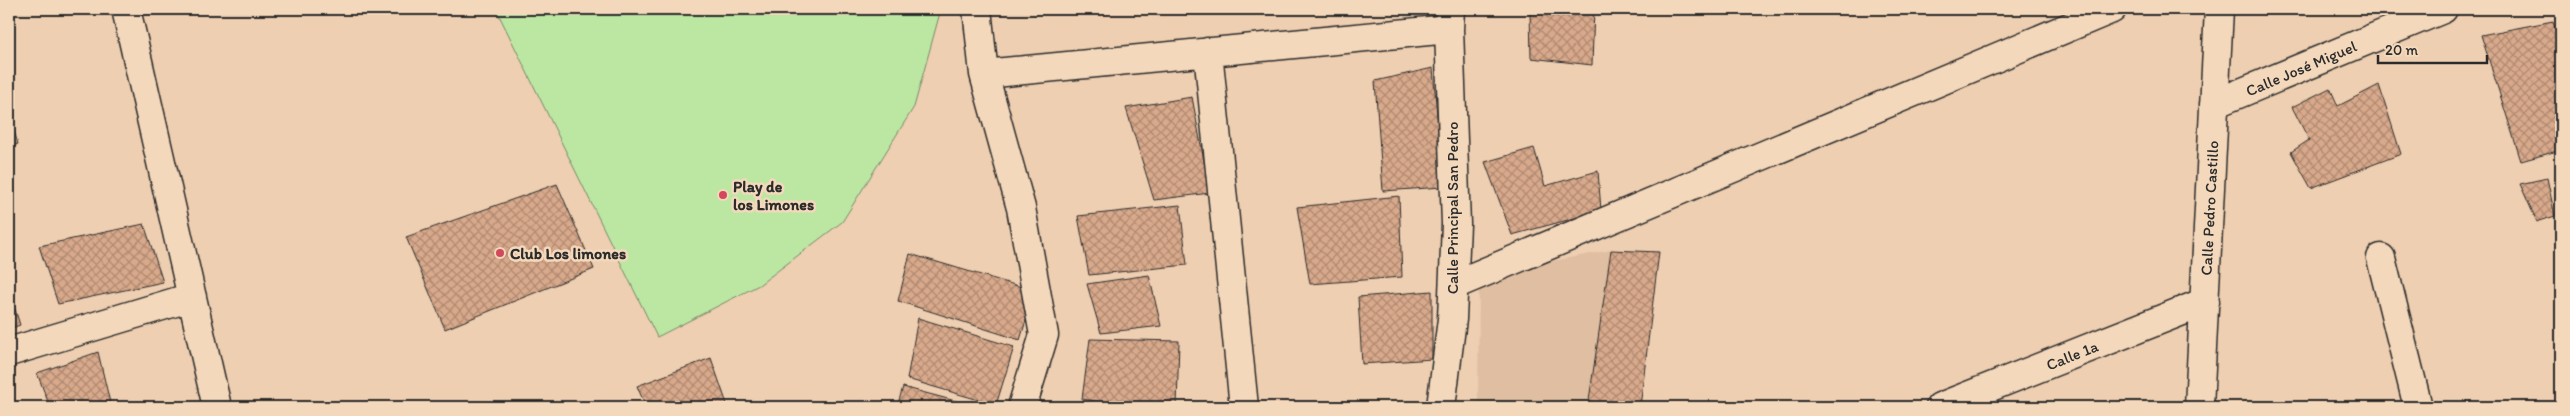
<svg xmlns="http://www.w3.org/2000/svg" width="2570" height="416" viewBox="0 0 2570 416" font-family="Itim,sans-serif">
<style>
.built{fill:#e0bea1}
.green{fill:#bce7a3;stroke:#748967}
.building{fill:url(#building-cross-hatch);stroke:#2b2b2b}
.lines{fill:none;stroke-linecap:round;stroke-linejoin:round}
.street-casing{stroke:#2b2b2b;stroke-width:31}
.street{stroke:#f4d8bb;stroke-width:28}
.poi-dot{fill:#d1495b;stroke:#f4d8bb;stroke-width:2}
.labels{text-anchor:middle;stroke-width:5;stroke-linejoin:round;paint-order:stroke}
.street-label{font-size:16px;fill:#2b2b2b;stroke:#f4d8bb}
.poi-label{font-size:16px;font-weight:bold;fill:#2b2b2b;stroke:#f4d8bb;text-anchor:start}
</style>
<defs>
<pattern id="building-cross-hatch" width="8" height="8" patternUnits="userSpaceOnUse" patternTransform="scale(1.25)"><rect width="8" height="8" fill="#d9a98b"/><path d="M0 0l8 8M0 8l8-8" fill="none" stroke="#b08a72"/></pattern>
</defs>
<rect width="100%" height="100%" fill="#efcfb1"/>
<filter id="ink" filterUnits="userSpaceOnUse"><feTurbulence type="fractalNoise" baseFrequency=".02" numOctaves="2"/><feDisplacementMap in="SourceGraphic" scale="10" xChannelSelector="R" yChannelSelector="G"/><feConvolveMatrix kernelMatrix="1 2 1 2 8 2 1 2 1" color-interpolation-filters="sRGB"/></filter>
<g filter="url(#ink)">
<path class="built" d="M1611 250 1588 407H1478L1479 275Z"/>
<path class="green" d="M496 9H941L914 107 842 222 759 285 657 337Z"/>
<path class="building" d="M1594 9 1592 65 1531 58 1530 12Z
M2553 21 2561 49V150L2521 161 2481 35Z
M1433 68 1443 187 1383 191 1375 81Z
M2379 85 2401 154 2311 188 2291 152 2309 140 2292 107 2330 88 2338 106Z
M1192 97 1210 193 1154 200 1126 108Z
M9 115 18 144 9 148Z
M1534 148 1545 186 1598 171 1601 211 1512 235 1485 162Z
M2547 178 2555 216 2537 222 2520 184Z
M557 184 594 269 445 329 406 237Z
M1399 196 1402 277 1310 284 1297 207Z
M1180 205 1187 265 1089 275 1078 216Z
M144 224 163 282 58 304 39 246Z
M1611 250 1659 252 1640 407H1588Z
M910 254 1035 291 1020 340 898 301Z
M1149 275 1161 326 1101 333 1087 284Z
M9 290 20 325 9 329Z
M1432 291V359L1362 364 1358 297Z
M918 318 1014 347 996 405 907 379Z
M1090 339 1179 341 1177 407H1131L1082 399Z
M98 352 111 407H50L37 373Z
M711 358 728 407H666L664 402 646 407 637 386Z
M903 387 978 407H897Z"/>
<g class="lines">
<g class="street-casing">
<path id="street" d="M126 9 217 407
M977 9 984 74 1021 208 1044 335 1022 407
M1208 52 1244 407
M984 74 1449 29
M2214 104 2443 9
M2381 258 2418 407
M1454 285 2112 9
M9 352 192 297
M1441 407 1452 319 1456 224 1449 29 1450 9
M1940 407 2205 302
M2199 407 2219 9"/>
</g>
<use href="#street" class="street"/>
</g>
</g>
<g class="poi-dot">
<circle cx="723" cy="195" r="5"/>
<circle cx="500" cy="253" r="5"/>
</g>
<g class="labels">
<g class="street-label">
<text transform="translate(2301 68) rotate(-23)" y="6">Calle José Miguel</text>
<text transform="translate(1452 208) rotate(-90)" y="6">Calle Principal San Pedro</text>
<text transform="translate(2209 208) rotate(-87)" y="6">Calle Pedro Castillo</text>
<text transform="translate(2072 355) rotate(-22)" y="6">Calle 1a</text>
</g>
<g class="poi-label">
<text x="733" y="192">Play de<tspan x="733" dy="18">los Limones</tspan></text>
<text x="510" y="259">Club Los limones</text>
</g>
</g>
<rect width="2570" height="416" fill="none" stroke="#f4d8bb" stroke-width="30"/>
<rect x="15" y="15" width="2540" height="386" fill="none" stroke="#2b2b2b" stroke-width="2" filter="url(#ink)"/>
<path d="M2378 55v8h109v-8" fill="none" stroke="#2b2b2b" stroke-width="2.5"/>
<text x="2385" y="55" font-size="15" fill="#2b2b2b" stroke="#f4d8bb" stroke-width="4" paint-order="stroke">20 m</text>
</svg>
